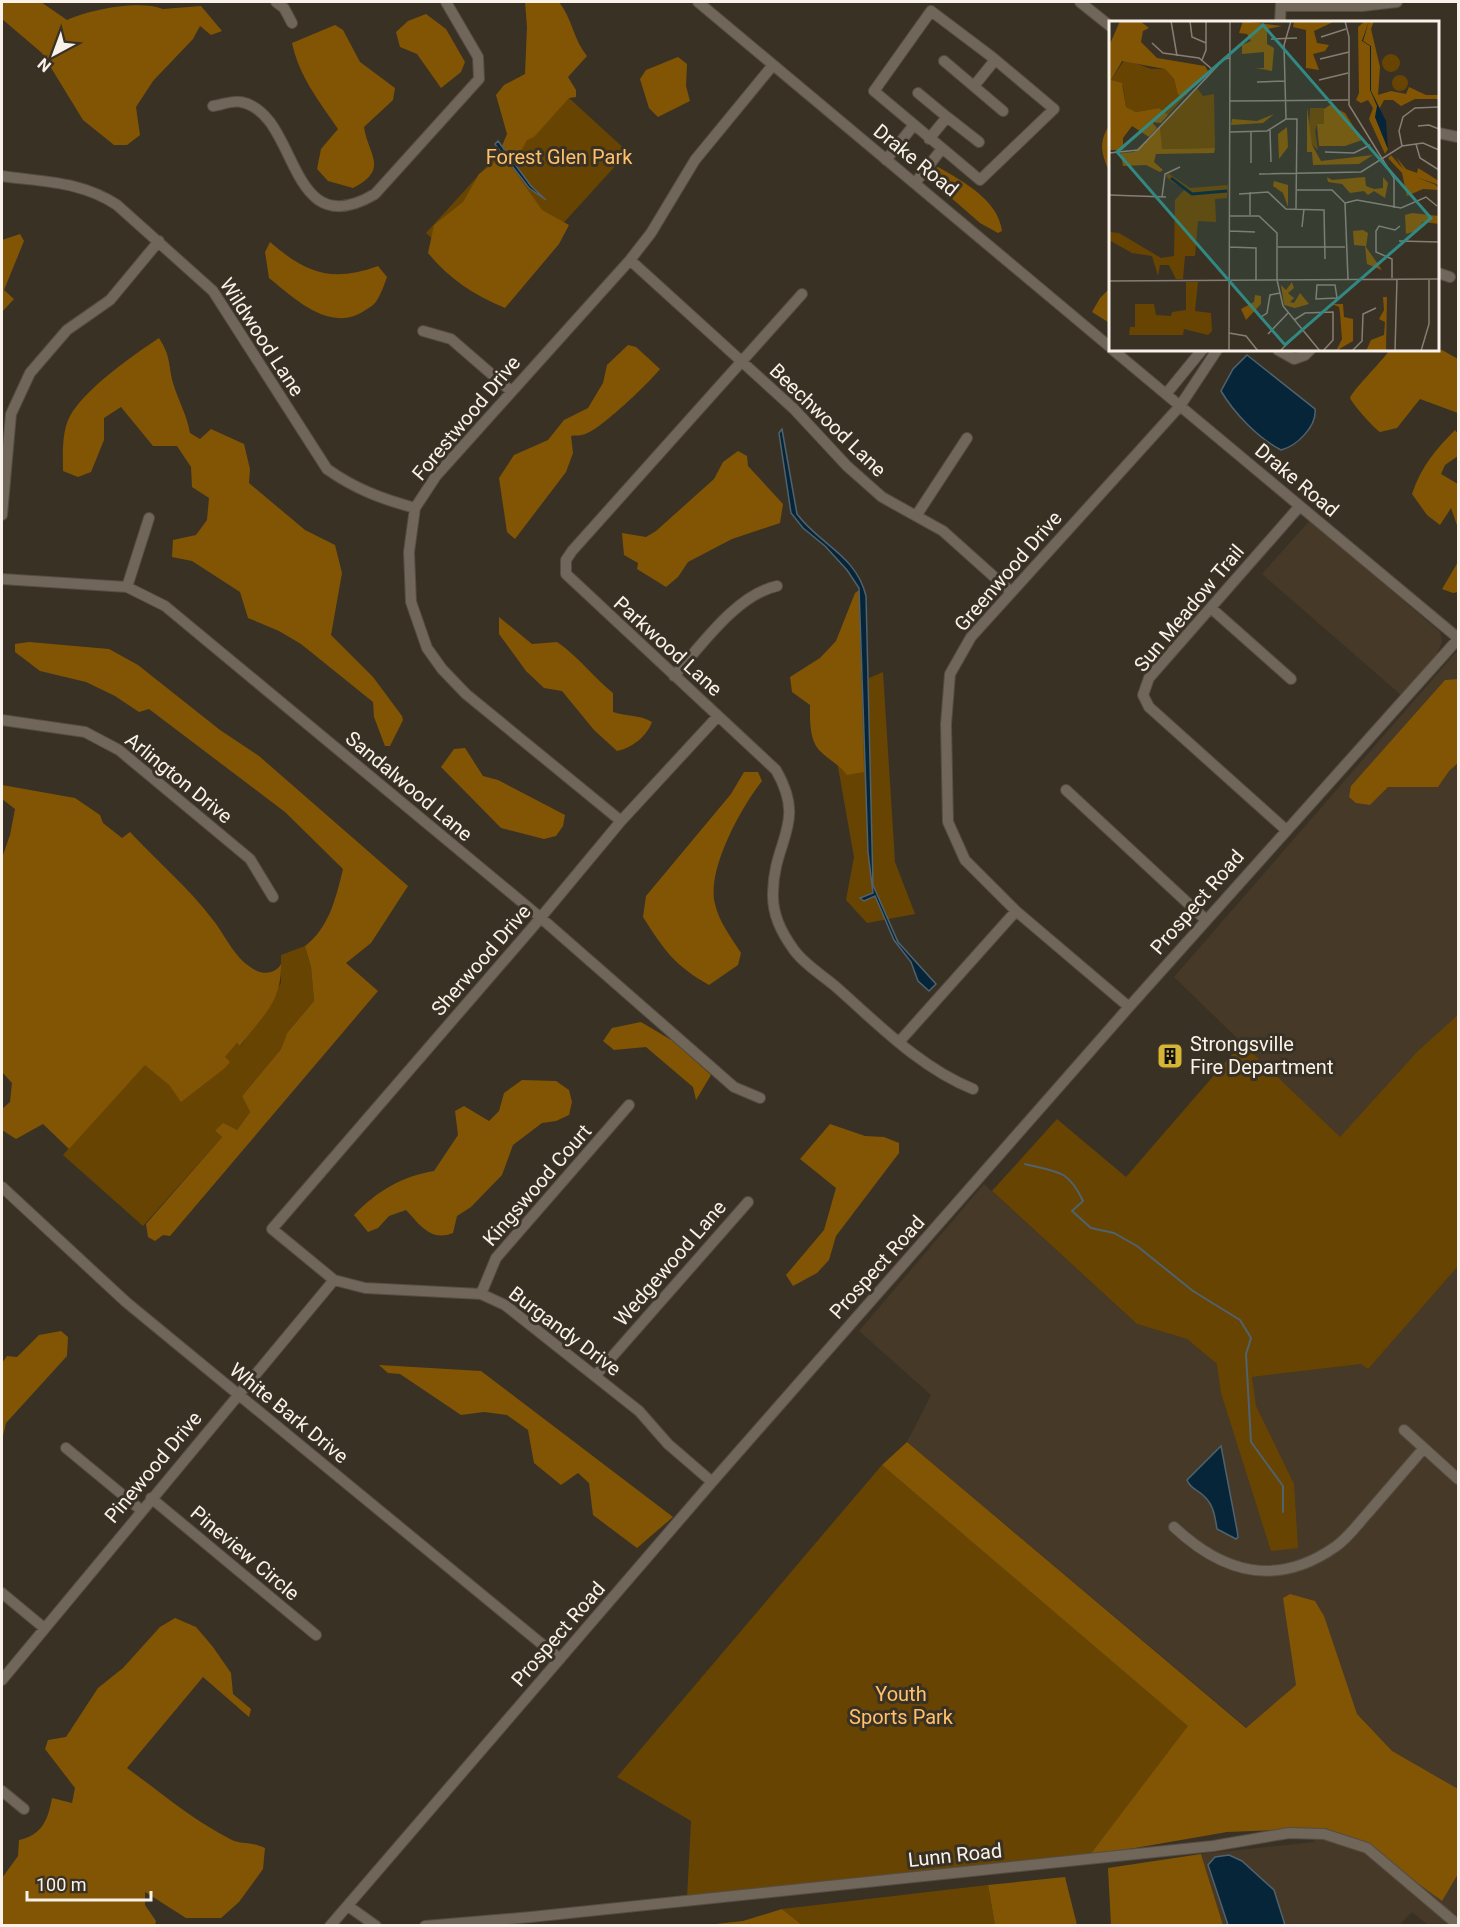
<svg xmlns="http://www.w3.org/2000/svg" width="1460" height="1927" viewBox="0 0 1460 1927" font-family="Roboto,sans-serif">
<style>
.built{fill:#463927}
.green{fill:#684402}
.forest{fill:#815503}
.water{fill:#072539;stroke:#4f626e;stroke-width:1.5}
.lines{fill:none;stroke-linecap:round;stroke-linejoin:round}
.stream{stroke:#4f626e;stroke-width:2}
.minor-casing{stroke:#554d43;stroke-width:12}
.minor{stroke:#706659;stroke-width:10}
.labels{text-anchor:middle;stroke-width:6;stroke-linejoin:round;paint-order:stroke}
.park-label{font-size:20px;fill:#ffc16a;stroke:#3a3125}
.street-label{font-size:20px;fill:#f8f2ea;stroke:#3a3125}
.poi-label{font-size:20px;fill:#f8f2ea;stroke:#3a3125;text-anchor:start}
.inset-river{fill:none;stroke:#072539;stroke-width:3}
.inset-road{fill:none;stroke:#867e74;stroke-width:1.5}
.view{fill:#328981;fill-opacity:0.15;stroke:#328981;stroke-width:3}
.inset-edge{fill:none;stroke:#f8f2ea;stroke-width:3}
</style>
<rect width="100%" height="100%" fill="#3a3125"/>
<path class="built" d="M1310 520 1440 632 1442 642 1434 660 1401 695 1262 574Z
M1458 650V1925H1428L1412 1912 1399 1925H1223L1201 1854 1314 1842 1316 1826 1296 1686 1247 1728 907 1442 931 1395 859 1331 984 1184 1137 1324 1187 1339 1227 1372 1255 1405 1252 1377 1360 1364 1339 1137 1174 977Z"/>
<path class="green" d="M558 88 628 152 496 297 426 233Z
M883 672 895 862 915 914 867 923 846 900 854 857 835 750 853 685Z
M305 946 311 967 314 1001 287 1033 281 1049 242 1096 250 1112 237 1130 215 1131 222 1137 143 1226 63 1155 145 1064 170 1086 214 1074 225 1068 224 1058 237 1043 241 1046 281 983V955Z
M1458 1015V1266L1368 1369 1361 1364 1252 1377 1256 1406 1294 1484 1298 1548 1271 1551 1221 1393 1217 1364 1187 1339 1137 1324 992 1191 1057 1119 1126 1177 1242 1043 1340 1137 1418 1051Z
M882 1465 1189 1726 1089 1856 687 1898 691 1821 617 1777Z
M988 1885 995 1925H802L782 1909Z"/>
<path class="forest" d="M2 2H41L67 20C92 9 139 0 163 9L201 6 222 31 211 35 200 26 193 39 153 81 136 107 140 135 127 145H114L83 120 42 53 2 19Z
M525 2H559C573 20 573 39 587 56L568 77 576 90V97L569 98 534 137 527 140 515 163 502 146 507 134 496 95 504 85 525 74 527 27Z
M426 14 446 29 465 62 461 72 441 88 417 54 400 47 396 32 408 21Z
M335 25 343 30 360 62 395 88 393 100 364 127C368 155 390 169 353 188L328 181 317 169 321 149 338 129C319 101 299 76 292 43Z
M678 57 687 64 686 86 690 101 658 117 649 108 640 79 646 70Z
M1110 124V173C1101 153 1098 143 1110 124Z
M499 159 507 160 542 210 569 225 559 244 505 308C474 295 449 279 428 253L434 225 463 202 479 174Z
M938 167C964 182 998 200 1002 231L998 233 980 223 932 181V170Z
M20 234 24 241 4 290 14 299 2 312V240Z
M270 242C306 273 331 283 378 266L387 277C384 285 381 295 375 303 373 306 368 308 364 311 330 333 295 299 269 278L265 252Z
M1110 288V318L1108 322 1092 312 1100 298Z
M159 338C171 357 168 363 173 383 178 400 187 415 190 433L200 439 211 429 244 444 250 469 249 483 305 530 335 545 342 573 331 635 373 677 402 716 403 720 390 746H385L374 717 373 702 301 644 279 631 248 618 240 592 192 561 172 557 173 540 196 535 207 520 209 498 192 487 191 467 177 446H153L121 407 104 418V440L91 472 78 477 63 471C63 452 61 428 73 411 92 384 132 356 159 338Z
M628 345 636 347 660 369C650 382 600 430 585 434 581 436 575 435 571 436L573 453 566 472 515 539 507 532 499 478 514 455 548 440 564 420 588 408 603 383 607 365Z
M1394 350H1442L1458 359V413L1420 399 1397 428 1380 432C1373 427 1354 406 1350 398 1352 391 1382 361 1389 351Z
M1455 430 1458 434V456L1445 465 1441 474 1458 484V528L1451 508 1440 525 1427 515 1412 494C1421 467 1435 450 1455 430Z
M738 451 747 456 748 466 783 504 780 523 732 539 688 562 678 577 666 587 637 569 638 563 624 555 622 533 646 537 656 531 714 479 723 462Z
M1458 562V592L1453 593 1442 589Z
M859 590 864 772 847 775C838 763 828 760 819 750 809 739 810 718 810 705L792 692 790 677 820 658 836 641 855 593Z
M499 617 532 644 557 642C578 656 593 677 613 693V712C627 717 639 714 652 722 647 736 632 748 617 751L594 730 562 691 544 688 526 671 499 634Z
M29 642 109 649 138 665 220 730 259 756 408 886 371 943 346 963 378 991 170 1236 163 1235 155 1241 148 1237 146 1224 222 1137 215 1131 223 1123 237 1130 250 1112 242 1096 281 1049 287 1033 314 1001 311 967 305 946C329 928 336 898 343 869L285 812 149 709 139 712 115 696 86 682 40 671 15 652V644Z
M1458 679V763L1449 771 1438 787H1388L1370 805 1356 803 1349 797 1351 786 1445 680Z
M465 748 483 776 498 780 565 815 563 826 556 836 544 839 501 828 441 767 454 749Z
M744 772H758L762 781C742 806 706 870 715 904 719 922 731 937 741 953L738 965 709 985C674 965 664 950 643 917L646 896 731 794Z
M2 785 75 798 100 815 103 823 122 838 130 832C157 861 189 888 213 920 227 938 235 960 257 971 266 975 277 972 281 964 282 1003 261 1017 240 1046L237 1043 225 1057 230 1062 225 1068 181 1102 170 1086 145 1065 69 1149 43 1124 16 1139 2 1130V1109L10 1102 12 1083 2 1072V858L10 835 15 809 2 799Z
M641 1022 673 1041 711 1075 696 1100 693 1087 646 1047 614 1050 603 1041 612 1028Z
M522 1080 556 1081 569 1090 572 1102 569 1115 556 1121 542 1123 513 1145 502 1175 471 1207 457 1216 453 1233C431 1242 420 1225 406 1210L389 1216 378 1228 368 1232 354 1215C376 1192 402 1176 434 1171L458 1135 455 1111 464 1106 489 1121 499 1111 504 1093Z
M830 1124 865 1136 884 1137 899 1143V1153L836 1236 829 1260 817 1273 793 1286 786 1275 824 1230 836 1188 800 1159Z
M61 1331 68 1337 67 1356 6 1423 2 1440V1363L7 1356 17 1357 39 1335Z
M379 1365 481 1371 673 1517 637 1548 593 1515 589 1483 578 1473 561 1485 534 1463 528 1430 507 1415 484 1412 461 1415 400 1374 388 1373Z
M907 1442 1246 1728 1296 1685 1283 1598 1290 1594 1315 1601 1324 1616 1357 1714 1392 1751 1458 1789V1874L1442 1901 1364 1844 1325 1828 1227 1832 1089 1856 1188 1726 882 1465Z
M175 1618 196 1627 213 1647 231 1673 233 1694 251 1709 249 1717 203 1677 127 1768C160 1792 193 1820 230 1839 241 1845 251 1841 265 1848L263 1869 239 1902 221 1918H186L145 1892V1905L156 1921 155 1925H2V1878L18 1856 19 1840C42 1835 48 1820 52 1798L72 1803 75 1788 45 1749 48 1740 66 1737 98 1688 123 1668 160 1627Z
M1201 1854 1223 1925H1111L1108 1868Z
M1065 1877 1077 1925H995L988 1885Z
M782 1909 802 1925H707L743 1921Z"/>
<path class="water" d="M498 141 531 186 546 200 529 188 495 144Z
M1247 355 1315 409C1317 426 1297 446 1281 450 1258 438 1234 413 1221 391L1233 369Z
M782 429 797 514C820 545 856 555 866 596L873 885 898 942 936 984 929 991 918 981 911 962 894 940 875 896 864 901 860 898 873 893 868 852 859 588 847 570 825 546 803 528 791 513 779 433Z
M1221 1446 1237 1530 1238 1537 1236 1539 1217 1529C1215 1517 1214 1506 1205 1497 1199 1490 1190 1489 1187 1480Z
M1229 1855 1242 1861 1274 1890 1285 1925H1228L1208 1865 1215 1857Z"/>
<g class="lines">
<path class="stream" d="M1025 1164C1057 1172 1068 1169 1083 1201L1072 1211 1091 1228 1114 1233 1137 1246 1193 1291 1240 1320 1251 1338 1246 1354 1251 1442 1283 1486V1512"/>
<g class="minor-casing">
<path id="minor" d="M276 2 284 8 292 23
M698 2 1110 347
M1080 2 1110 26
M1281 6H1362L1397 2
M931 11 992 57 1054 109 980 180 874 91Z
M1280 22 1281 2
M944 61 1003 111
M974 86 995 60
M918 93 947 117 929 139
M213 106C221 105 233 100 241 102 300 113 286 247 375 194L479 79 478 57 446 2
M947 117 979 142
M1438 133 1458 137
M886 160 913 126
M2 176C43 182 81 181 117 205L213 291 327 469C355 489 382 499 415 508
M915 183 941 150
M630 260 794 409 847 466 882 497 943 531 1011 592
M1438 273 1450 277
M802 294 572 551 566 560V574L776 770C807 824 774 839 773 892 772 914 781 932 794 950 804 964 822 975 835 986 877 1023 920 1068 973 1089
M423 331 451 339 511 391
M1113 350 1458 638
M1278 350 1294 359 1305 355 1310 350
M1166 394 1202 350
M2 515 11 414 30 373 67 330 110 300 159 241
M916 516 967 438
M2 579 127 587 165 606 541 918 734 1087 760 1098
M127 587 149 518
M1211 608 1291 679
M674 676C701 646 736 595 777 586
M2 720 85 732 119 750 250 859 273 897
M1066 790 1206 920
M621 821 466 694 442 669 427 648 411 602 409 552 415 508 436 476 630 260 651 233 695 160 773 65
M1285 829 1149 707 1143 695 1149 678 1299 507
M1129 1007 1016 911 965 860 948 822 946 724 950 674 971 637 1180 406 1217 350
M899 1042 1016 911
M2 1187 126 1302 560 1659
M481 1294 496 1258 629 1105
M596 1375 748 1202
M1404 1430 1458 1479
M66 1448 141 1510
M712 1482 668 1444 639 1411 505 1305 481 1294 365 1288 334 1280 272 1229 532 928 621 821 718 716
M151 1498 316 1635
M1174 1527C1223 1573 1276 1588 1335 1547 1347 1539 1357 1525 1367 1514 1386 1492 1405 1470 1424 1448
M2 1593 43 1627
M2 1680 334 1280
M2 1791 24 1809
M348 1906 376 1926
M330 1926 712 1482 1129 1007 1458 639
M425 1926 531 1917 1213 1846 1289 1833 1324 1834 1367 1848 1458 1925"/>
</g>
<use href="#minor" class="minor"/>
</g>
<defs>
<g id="building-square" transform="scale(1.35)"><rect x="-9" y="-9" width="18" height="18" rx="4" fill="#d6b534" stroke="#3a3125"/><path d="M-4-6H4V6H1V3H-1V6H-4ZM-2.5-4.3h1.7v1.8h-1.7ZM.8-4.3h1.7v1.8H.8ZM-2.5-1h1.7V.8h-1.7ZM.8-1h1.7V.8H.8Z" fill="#111"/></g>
</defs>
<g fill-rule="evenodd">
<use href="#building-square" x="1170" y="1056"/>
</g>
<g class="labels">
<g class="park-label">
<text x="559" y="164">Forest Glen Park</text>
<text x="901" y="1701">Youth<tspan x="901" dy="23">Sports Park</tspan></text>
</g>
<g class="street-label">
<text transform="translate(916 160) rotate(39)" y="7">Drake Road</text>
<text transform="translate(262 337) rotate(57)" y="7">Wildwood Lane</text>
<text transform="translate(466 418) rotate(-50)" y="7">Forestwood Drive</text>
<text transform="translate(828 420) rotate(44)" y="7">Beechwood Lane</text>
<text transform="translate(1297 480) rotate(40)" y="7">Drake Road</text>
<text transform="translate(1008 571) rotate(-49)" y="7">Greenwood Drive</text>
<text transform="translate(1189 608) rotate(-50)" y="7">Sun Meadow Trail</text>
<text transform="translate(668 646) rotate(42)" y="7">Parkwood Lane</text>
<text transform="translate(179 778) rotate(39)" y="7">Arlington Drive</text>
<text transform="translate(409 786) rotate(40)" y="7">Sandalwood Lane</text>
<text transform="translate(1197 902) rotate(-49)" y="7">Prospect Road</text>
<text transform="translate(481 960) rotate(-49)" y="7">Sherwood Drive</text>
<text transform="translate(537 1185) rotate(-49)" y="7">Kingswood Court</text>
<text transform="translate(670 1263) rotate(-49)" y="7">Wedgewood Lane</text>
<text transform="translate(877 1267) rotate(-48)" y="7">Prospect Road</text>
<text transform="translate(565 1331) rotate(37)" y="7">Burgandy Drive</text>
<text transform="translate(289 1413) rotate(39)" y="7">White Bark Drive</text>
<text transform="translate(153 1467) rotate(-50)" y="7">Pinewood Drive</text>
<text transform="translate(245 1553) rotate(40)" y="7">Pineview Circle</text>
<text transform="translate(558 1634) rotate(-49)" y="7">Prospect Road</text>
<text transform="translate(955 1855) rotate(-6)" y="7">Lunn Road</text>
</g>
<g class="poi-label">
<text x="1190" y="1051">Strongsville<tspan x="1190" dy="23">Fire Department</tspan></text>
</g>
</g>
<g transform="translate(1109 21)">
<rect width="330" height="330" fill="#3a3125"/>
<path d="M273 42a9 9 0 1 1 18 0a9 9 0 1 1-18 0ZM16 38 42 48H56L65 58 69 74H77L59 94 50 87 27 91 17 86 14 65 2 59ZM283 62a8 8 0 1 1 16 0a8 8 0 1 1-16 0ZM88 67 94 75 105 73 106 127 52 128 51 106ZM201 87H215V103H208L206 110 209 129 203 124 200 108ZM59 152 81 167 119 164 118 177 106 178 107 201 89 200 86 235H76L74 258H67L60 244H51L49 255 43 235 23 232 0 219V211L10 212 52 237 65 235 66 179 76 168 63 161 57 155ZM77 261H89L86 290 102 292 103 310 99 314 75 308 74 314H20L21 306H26V283H45L47 294 62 295 63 291 77 289Z" fill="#684402"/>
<path d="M11 0H31L40 7 34 10 32 21 48 37 96 45 99 50 77 74H69L65 58 56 48 13 40 2 59 13 62 17 86 27 91 50 87 59 94 52 102 43 101 48 107 40 116 23 105 14 117V129H0V25ZM134 0 173 5 158 8V23L165 27 163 50 147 47H155V31L133 33V24L142 20 138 13 130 12ZM185 0 224 1 205 10 208 22 220 24 216 30 204 33 210 49 197 47V9L184 6ZM256 0H265L262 8 271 46 269 74 282 70 297 73 300 66 317 74H330V78H306L292 85 284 79H275L266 96 279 128 276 133 260 98 264 87 259 79 252 82 247 79 250 72 249 6ZM221 84 236 92 253 119 236 125H210L208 103H215V88ZM198 86 203 124 212 140 264 134 250 143 204 144 203 131H198ZM165 93 154 102 122 104 123 98 148 100ZM51 106 53 128 106 127 105 132 47 133 45 141 54 149 51 151 37 144 14 145 12 132 25 131ZM178 106 179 126 170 138 169 113ZM282 134 294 148 287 136 297 148 308 152 309 147 330 160V164L307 156 327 164 330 169 314 168 298 175 293 152 279 137ZM218 156 223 159 256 156 257 165 265 168 274 167V156L279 162 276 177 265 170 259 174 255 170 241 172 233 163 219 161ZM165 160 179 164V186L174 172 164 165ZM303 192 330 195V203L314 201 307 210 297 213 296 194ZM254 209 259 212 257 226 273 249 258 243 256 225 245 224 244 210ZM183 261 185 267 179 272 185 277 181 281 185 282 191 272 200 283 186 287 175 284 172 264 177 269ZM146 274 152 275V283L137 299 132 288 145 281ZM274 276H278L277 330H257L262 319 275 314 276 301 270 298 275 289ZM234 283 235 296 244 298V320L227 330 233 318 231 292 230 286 223 283Z" fill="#815503"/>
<path d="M260 0 254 20 262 25V70L277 100 279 128 266 96 268 85 261 69V25L253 20Z" fill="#072539"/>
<path class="inset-river" d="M62 157 83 173 118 170"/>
<path class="inset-road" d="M62 0 68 35M81 0 83 16 97 22M236 0 240 16V84L285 157V187M212 16 237 8M162 18 188 17M43 22 54 32 90 37 104 49M211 38 240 31M93 39 97 29V0M210 59 239 52M148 61 176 60M121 80 239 79M177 98 175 24 182 0M309 105 320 104 330 108M161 109 162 141M121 111 158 110 177 98H188L187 188M307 123 311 137 330 149M293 125 290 110 294 96 306 87 330 86M216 131 245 132 261 124M0 132 29 129 115 38 121 37M142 142V111M150 153 252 151 293 125 314 122 330 129M188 169H223L236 182 239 258M130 173 159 171 177 188 215 189 216 238M0 174 57 176M53 176 56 153 71 146M236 182 248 179 292 187 317 176 328 185M141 194V171M121 195H150L168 212V259L174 285 211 330M193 206 195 188M121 210 146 211M290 220 330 221M121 226 147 227V260M169 226H236M283 257V238L267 231V210L270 205 286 209 291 205M0 260 330 258M208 264H226L228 277 207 278ZM152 296 158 292 161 274 171 272M185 299 196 292 224 291V319L214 330M120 312 137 315 149 330M159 313 179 292M172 329 193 308M120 330 121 0M243 330 253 320 254 293 267 287M286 330 288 258M312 330 320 303V258"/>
<path class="view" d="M154 4 322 197 176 324 8 131Z"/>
<rect width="330" height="330" class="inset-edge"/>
</g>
<rect width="1460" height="1927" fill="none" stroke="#f8f2ea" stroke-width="6"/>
<g transform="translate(54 54) rotate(221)" stroke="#3a3125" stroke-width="4.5" paint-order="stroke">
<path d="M0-4.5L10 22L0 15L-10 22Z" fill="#f8f2ea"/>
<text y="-9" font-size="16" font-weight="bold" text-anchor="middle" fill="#f8f2ea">N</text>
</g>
<path d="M27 1891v9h124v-9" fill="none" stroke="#f8f2ea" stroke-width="3"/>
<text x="36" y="1891" font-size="18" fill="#f8f2ea" stroke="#3a3125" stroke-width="4.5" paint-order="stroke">100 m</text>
</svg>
